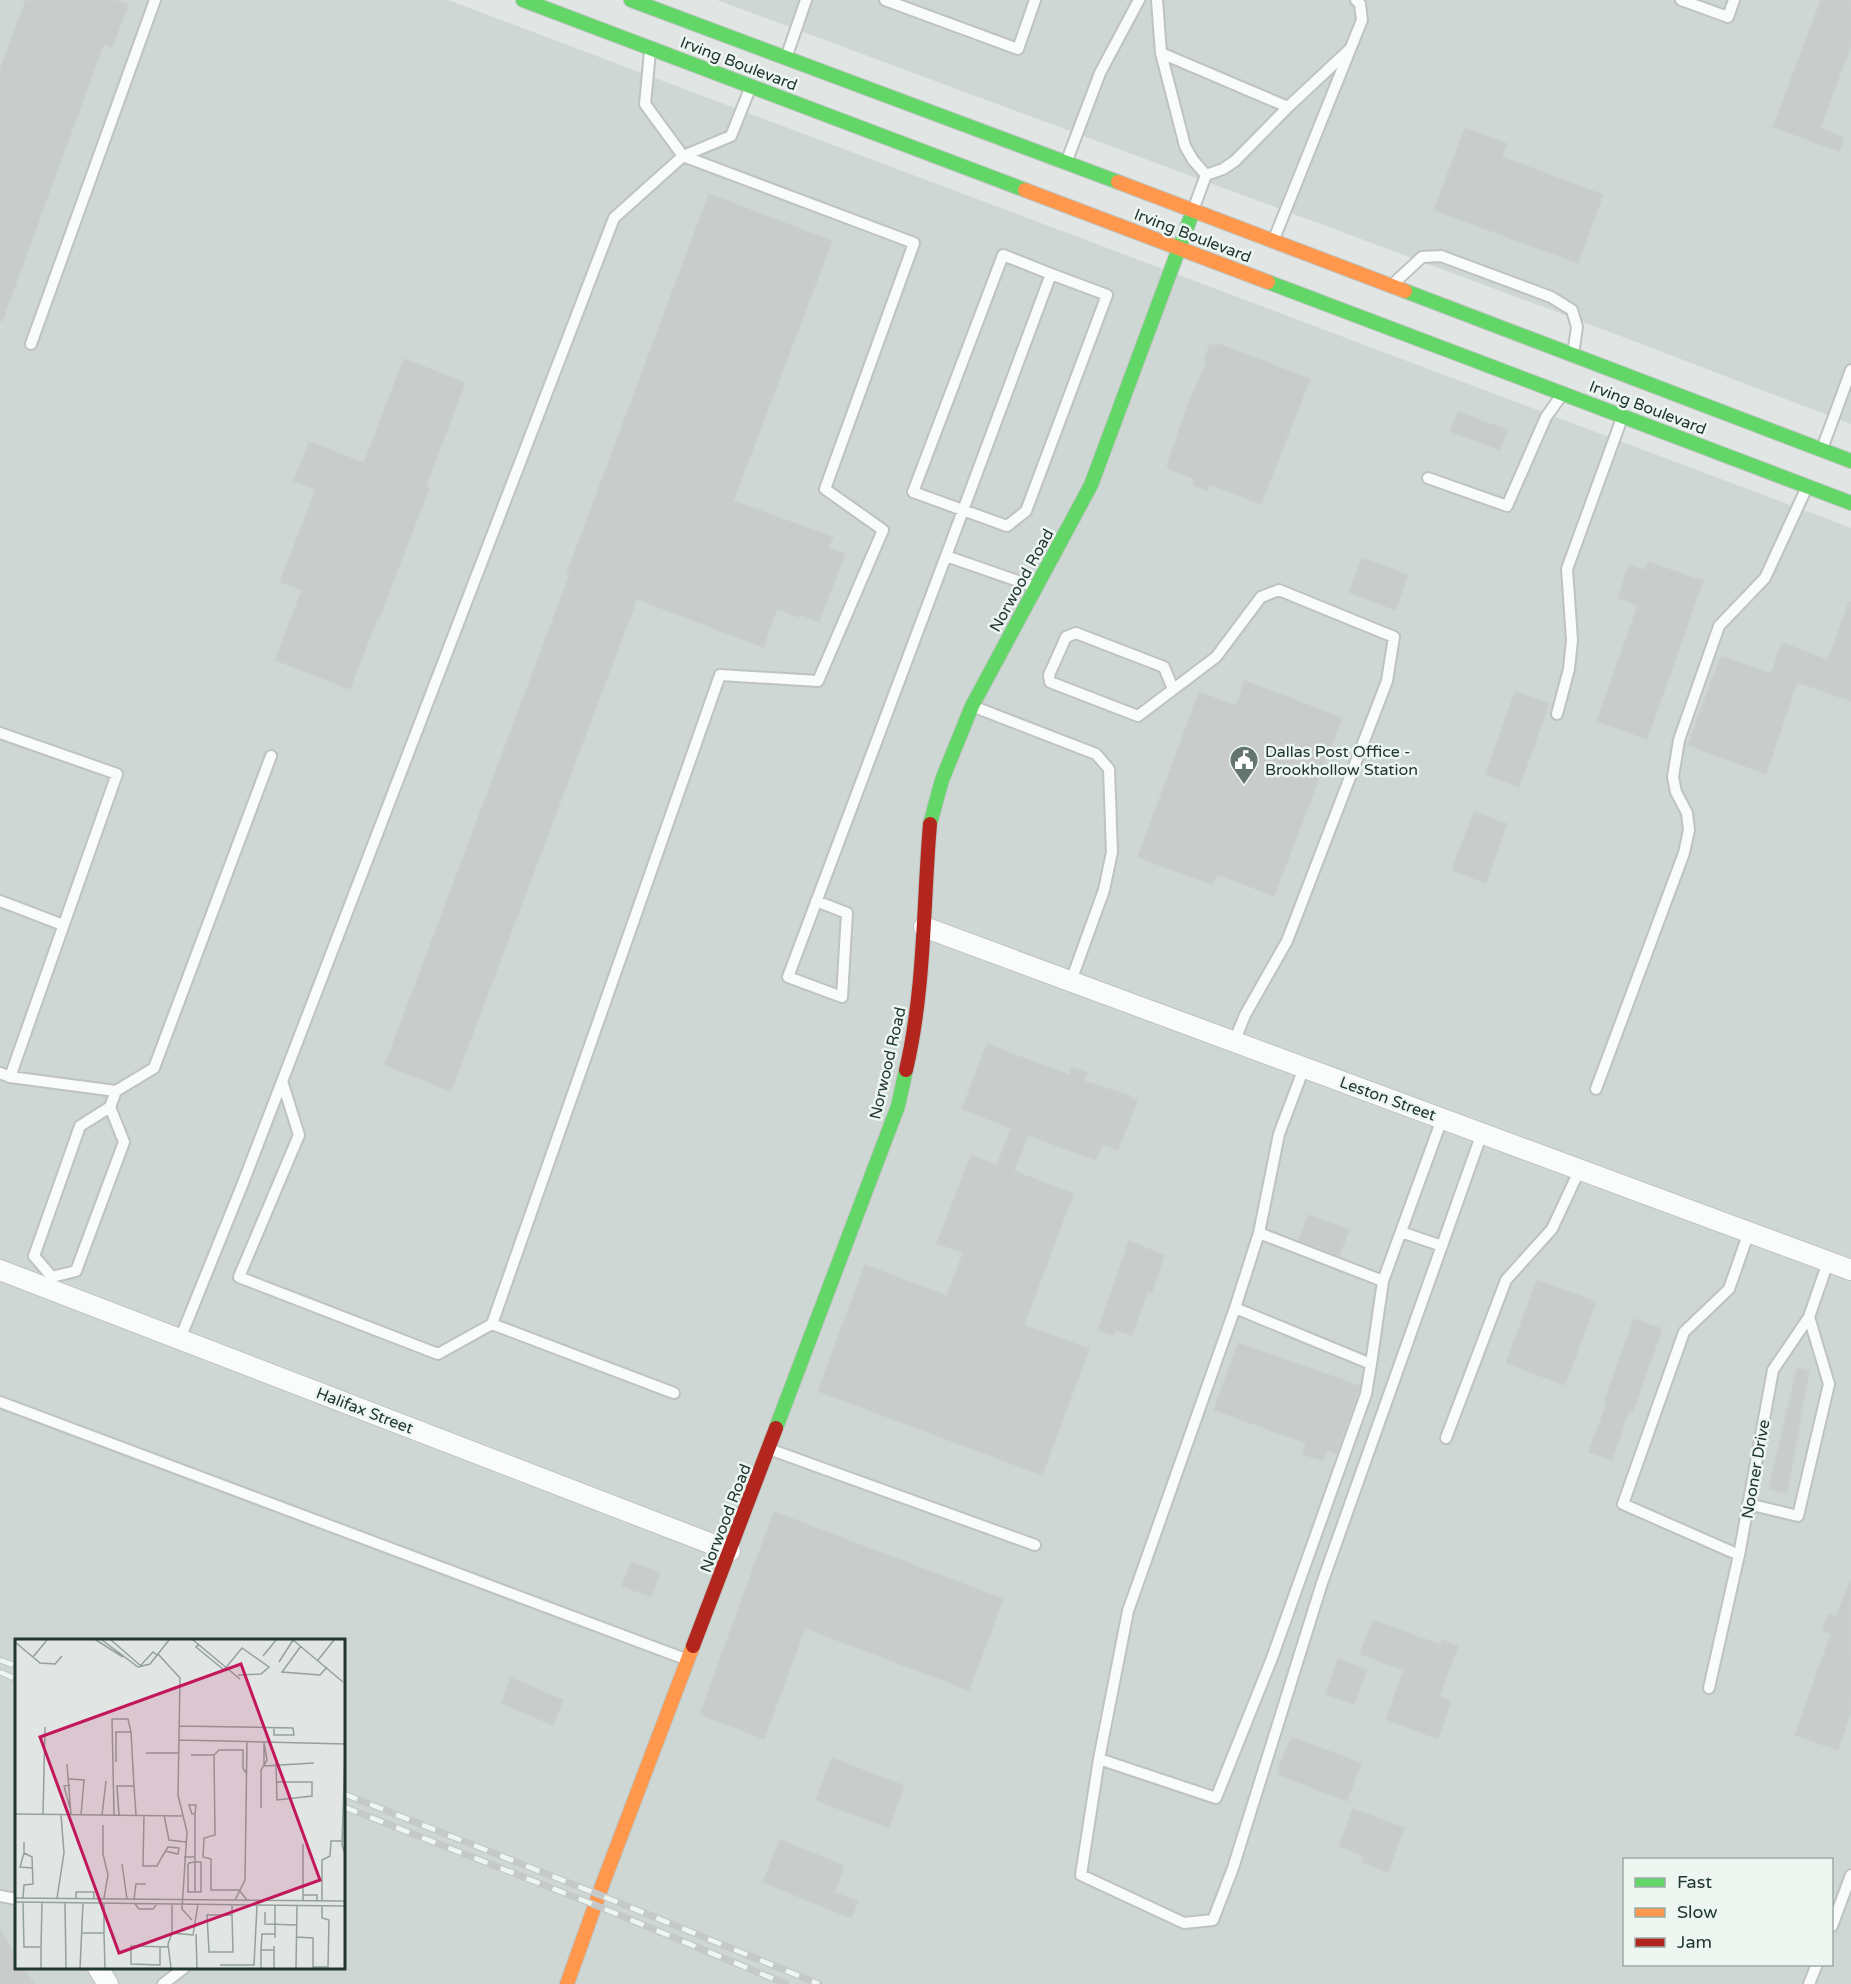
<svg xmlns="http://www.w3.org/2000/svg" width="1851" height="1984" viewBox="0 0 1851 1984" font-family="'Varela Round',sans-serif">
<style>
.built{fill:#ced7d4;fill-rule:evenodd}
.building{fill:#c8cdcb;stroke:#cacfcd;stroke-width:1.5}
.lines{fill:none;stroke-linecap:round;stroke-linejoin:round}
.lane-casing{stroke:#bec3c1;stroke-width:14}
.street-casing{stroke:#bec3c1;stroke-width:22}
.fast-casing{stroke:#bdc4c1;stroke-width:16}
.slow-casing{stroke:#bdc4c1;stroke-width:16}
.jam-casing{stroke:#bdc4c1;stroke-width:16}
.lane{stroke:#fafbfb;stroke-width:10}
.street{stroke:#fafbfb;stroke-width:20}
.fast{stroke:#63d668;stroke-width:14}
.slow{stroke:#ff974d;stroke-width:14}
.jam{stroke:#b3261e;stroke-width:14}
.rail-casing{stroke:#c5c9c8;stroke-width:7}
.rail{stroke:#eef6f2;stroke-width:4.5;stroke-dasharray:14;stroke-linecap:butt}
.labels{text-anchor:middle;stroke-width:5;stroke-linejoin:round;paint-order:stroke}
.street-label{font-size:16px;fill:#203731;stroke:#eef6f2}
.poi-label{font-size:16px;fill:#203731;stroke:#eef6f2;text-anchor:start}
.inset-road{fill:none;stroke:#94a09c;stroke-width:1.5}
.view{fill:#c2185b;fill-opacity:0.15;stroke:#c2185b;stroke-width:3}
.inset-edge{fill:none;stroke:#203731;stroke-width:3}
</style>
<rect width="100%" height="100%" fill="#e1e6e4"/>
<path class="built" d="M0 0H448L1851 528V1984H0ZM16 1640H344V1968H16ZM1624 1860H1832V1964H1624Z
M717 0H1851V424L1568 316Z"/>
<path class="building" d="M26 0H114L128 5 112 47 104 43 2 321H0V70Z
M1821 0H1851V45L1820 128 1844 138 1839 151 1773 127Z
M1465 128 1507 144 1502 157 1603 195 1578 263 1434 210Z
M709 194 832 241 733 501 833 537 828 548 845 554 819 622 800 614 799 617 777 609 763 647 637 599 451 1091 385 1065 570 574 567 573Z
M1216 343 1310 379 1261 504 1209 484 1207 491 1193 485 1195 479 1169 469 1170 467 1167 466 1187 407 1207 361 1204 360 1210 344 1215 346Z
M404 359 465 383 426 486 429 488 379 619 377 618 350 689 275 660 302 590 280 582 316 489 294 481 309 442 364 463Z
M1458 412 1507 430 1500 450 1450 431Z
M1362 558 1408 575 1395 610 1349 592Z
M1648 562 1703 581 1647 739 1597 721 1638 605 1618 598 1629 565 1645 570Z
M1849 602H1851V701L1797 682 1766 774 1688 745 1721 656 1771 674 1782 643 1828 660Z
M1245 681 1342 718 1274 896 1217 874 1213 885 1138 857 1199 692 1236 706Z
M1515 691 1549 704 1519 787 1486 774Z
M1474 812 1507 824 1486 883 1452 870Z
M987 1044 1069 1075 1072 1068 1087 1073 1084 1081 1131 1096 1130 1099 1137 1101 1118 1150 1102 1144 1096 1160 1028 1135 1014 1171 1073 1194 1024 1325 1089 1349 1042 1475 818 1391 865 1265 947 1296 963 1253 937 1243 971 1155 997 1165 1011 1128 962 1109Z
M1308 1215 1349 1230 1339 1256 1299 1240Z
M1129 1241 1164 1255 1152 1292 1148 1291 1132 1335 1116 1330 1114 1335 1098 1330Z
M1537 1280 1596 1302 1565 1385 1506 1363Z
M1634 1319 1662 1329 1633 1411 1629 1410 1612 1460 1589 1452 1607 1403 1604 1402Z
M1238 1343 1360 1386 1337 1453 1327 1450 1323 1461 1303 1454 1306 1443 1214 1410Z
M1797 1368 1809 1371 1787 1493 1769 1489Z
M774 1512 1003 1599 969 1690 805 1628 764 1739 700 1714Z
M631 1562 660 1573 651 1597 622 1586Z
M1850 1581 1851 1711 1838 1750 1795 1735 1831 1634 1823 1631 1828 1614 1836 1617Z
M1373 1620 1440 1645 1442 1640 1458 1646 1439 1697 1451 1701 1438 1739 1386 1719 1404 1670 1360 1654Z
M1338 1659 1367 1670 1354 1704 1326 1694Z
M511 1678 563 1700 553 1725 501 1703Z
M1293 1738 1361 1763 1347 1801 1279 1775 1280 1773 1277 1772 1290 1740H1292Z
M832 1758 904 1786 889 1828 816 1800Z
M1353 1809 1404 1828 1388 1872 1362 1862 1364 1856 1339 1846Z
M780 1840 844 1866 834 1892 858 1902 851 1918 763 1882Z
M0 1929 16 1956V1968H24L34 1984H0Z"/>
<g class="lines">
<g class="lane-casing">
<path id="lane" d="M885 0 1018 49 1035 0
M1157 0 1161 53 1288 107
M1681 0 1728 17 1734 0
M650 51 645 104 683 156 914 243 825 489 883 530 818 681 720 675 492 1324 674 1393
M1161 53 1185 146 1193 160 1206 175
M786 58 806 0
M1066 163 1100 73 1139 0
M1206 175 1223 169 1235 161 1288 107 1350 49
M1193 210 1206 175
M1274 239 1362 20 1360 4 1356 0
M1393 284 1422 257 1441 256 1551 297 1572 310 1577 327 1573 354
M31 344 155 0
M1822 449 1851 370
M1428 478 1507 506 1546 417 1561 396
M1035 587 946 556 1051 274 1107 295 1026 511 1007 526 913 492 1003 255 1051 274
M1173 689 1164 667 1076 633 1066 637 1049 675 1050 682 1138 716 1216 657 1261 597 1279 590 1394 637 1387 681 1287 941 1245 1015 1234 1042
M972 706 1096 754 1109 769 1112 852 1104 890 1071 981
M1557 714 1569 669 1572 640 1567 569 1622 418
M0 733 117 774 10 1077
M0 901 63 925
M816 901 847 913 842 997 788 977 946 556
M1304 1068 1279 1134 1259 1233 1235 1308 1371 1364 1383 1281 1442 1119
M0 1073 10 1077 116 1091
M282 1081 299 1135 239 1277 438 1354 492 1324
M1596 1089 1684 853 1689 830 1687 813 1676 792 1673 777 1679 740 1719 626 1765 578 1807 487
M1401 1232 1442 1246
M1259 1233 1383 1281
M52 1277 34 1256 80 1126 110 1107 116 1091 154 1068 271 756
M52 1277 76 1271 124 1142 110 1107
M1235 1308 1128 1611 1099 1759 1216 1798 1272 1658 1366 1394 1371 1364
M180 1339 243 1183 614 218 683 156 731 136 751 86
M0 1402 688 1660
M1446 1438 1506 1280 1552 1229 1580 1169
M769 1449 1035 1545
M1748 1504 1798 1516 1829 1384 1809 1317
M1739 1555 1623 1504 1684 1332 1729 1289 1749 1232
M1709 1688 1739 1555 1773 1370 1809 1317 1828 1262
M1099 1759 1081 1875 1184 1923 1213 1920 1233 1868 1322 1583 1482 1133
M0 1896 16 1899
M1832 1926 1851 1875
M163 1984 184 1968
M1809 1984 1817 1964"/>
</g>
<g class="street-casing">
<path id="street" d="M924 927 1851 1270
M0 1270 730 1551
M98 1968 108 1984"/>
</g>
<g class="fast-casing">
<path id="fast" d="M523 0 1025 190
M631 0 1118 182
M1268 282 1851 503
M1405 291 1851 461
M930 824 942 780 972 706 1091 485 1193 211
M776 1428 898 1106 906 1070"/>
</g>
<g class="slow-casing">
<path id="slow" d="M1118 182 1405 291
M1025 190 1268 282
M567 1984 603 1883 693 1646"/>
</g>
<g class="jam-casing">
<path id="jam" d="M906 1070C925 989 923 906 930 824
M693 1646 776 1428"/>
</g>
<use href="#lane" class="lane"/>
<use href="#street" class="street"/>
<use href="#fast" class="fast"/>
<use href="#slow" class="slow"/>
<use href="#jam" class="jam"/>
<g class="rail-casing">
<path id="rail" d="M0 1660 16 1666
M0 1672 16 1679
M344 1794 600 1895 819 1984
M344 1807 595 1905 786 1984"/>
</g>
<use href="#rail" class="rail"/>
</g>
<defs>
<g id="civic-pin" transform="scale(1.5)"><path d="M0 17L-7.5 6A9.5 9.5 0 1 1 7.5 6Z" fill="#647470" stroke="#eef6f2"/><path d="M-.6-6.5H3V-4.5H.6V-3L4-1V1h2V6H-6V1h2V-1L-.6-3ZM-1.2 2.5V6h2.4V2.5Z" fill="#fff"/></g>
</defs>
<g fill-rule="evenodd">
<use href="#civic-pin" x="1244" y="760"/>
</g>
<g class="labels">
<g class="street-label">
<text transform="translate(739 63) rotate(21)" y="6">Irving Boulevard</text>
<text transform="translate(1193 235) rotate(21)" y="6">Irving Boulevard</text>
<text transform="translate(1648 407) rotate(21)" y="6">Irving Boulevard</text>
<text transform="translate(1021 580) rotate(-61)" y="6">Norwood Road</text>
<text transform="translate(887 1063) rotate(-77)" y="6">Norwood Road</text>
<text transform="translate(1388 1098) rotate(20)" y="6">Leston Street</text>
<text transform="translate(365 1410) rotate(21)" y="6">Halifax Street</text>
<text transform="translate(1755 1469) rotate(-80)" y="6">Nooner Drive</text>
<text transform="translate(725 1518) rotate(-69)" y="6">Norwood Road</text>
</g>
<g class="poi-label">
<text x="1265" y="757">Dallas Post Office -<tspan x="1265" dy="18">Brookhollow Station</tspan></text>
</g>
</g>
<g transform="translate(15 1639)">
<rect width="330" height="330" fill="#e1e6e4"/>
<path class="inset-road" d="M81 1 108 18M87 1 123 28 135 25 154 1M96 1 126 27M178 1 225 40M278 1 328 43M0 3 25 24 40 25 47 17M184 5 181 8 209 31 227 9 254 28 246 35 223 36M286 7 267 33 305 36 312 28M143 15 165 39 163 156 172 193 167 270 177 281M248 17 261 1M18 18 32 1M303 21 319 1M264 23 278 1M126 26 138 13 142 16M164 87 278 89 279 96H259V88M164 101 330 105M249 104V125M131 114H164M330 114 327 206 330 215M176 116H199L200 196 189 199 188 218 196 220V251H224L232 261M199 116 204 111H228V129L231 134M101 123V93H116L119 147M261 124 262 161 297 157V143H261M52 125 56 176M249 127 299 124M54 140 69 141 66 176M55 146 49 147 55 169M246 169V131L252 121 249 104M0 175 167 177M28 175 30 88M87 176 91 142M99 176 97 80H113L116 93M104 176 102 147H119L121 176M129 176 128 227H142L147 218 153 208 164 209 163 215 150 212M149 176 154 201 171 203M88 186V215L93 236 89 259M288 205V261M9 214 5 228 18 229M169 218H180V253H173V226L174 224 180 223H186V253H180M180 218V175L181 166H174L177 175H180M107 225 112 260M288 256H302V261M0 259 330 262M8 259 9 246 18 245 17 218 9 214V203M42 259 49 214 46 176M61 259V253H79V259M119 260 121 245H131M220 261 230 241 232 102M307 261V221L315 217 316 202H327M0 263 330 267M8 263 9 308H26V329M50 264 51 329M120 265 124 270H138L142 265M157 265V294L178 296 183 265M217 266V276H192L194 313H218L217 276M250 273V285L282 286M67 294H89V264M89 294 90 329M181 295 182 329M282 298 298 299V329M260 299V267M26 308 27 264M145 308V326L116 325V307L154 308M246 311 247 295H260M205 326H239L242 267M298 328H313L314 281 307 279V267M65 329 68 264M156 329 153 305 157 294M246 329V311H259M259 329V307M281 329 282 267"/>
<path class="view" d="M226 25 305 241 104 314 25 98Z"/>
<rect width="330" height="330" class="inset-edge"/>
</g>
<rect x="1623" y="1858" width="210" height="108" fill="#eef6f2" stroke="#9caaa5" stroke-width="1.5"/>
<rect x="1635" y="1878" width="30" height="9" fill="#63d668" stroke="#9caaa5" stroke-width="1.5"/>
<text x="1677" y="1888" font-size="18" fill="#203731">Fast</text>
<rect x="1635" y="1908" width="30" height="9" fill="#ff974d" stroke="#9caaa5" stroke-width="1.5"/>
<text x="1677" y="1918" font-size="18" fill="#203731">Slow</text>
<rect x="1635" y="1938" width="30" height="9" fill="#b3261e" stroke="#9caaa5" stroke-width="1.5"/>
<text x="1677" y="1948" font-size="18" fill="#203731">Jam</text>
</svg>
